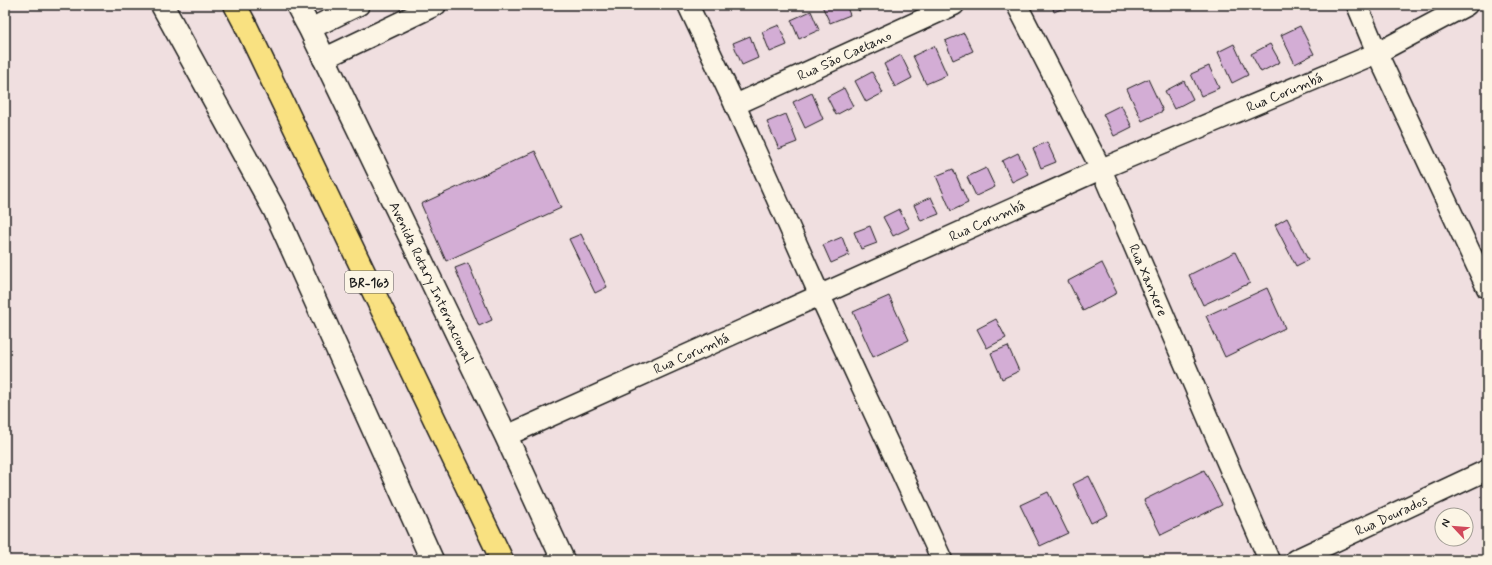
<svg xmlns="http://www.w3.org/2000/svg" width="1492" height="565" viewBox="0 0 1492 565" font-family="Mynerve,sans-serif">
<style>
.building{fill:#d3add5;stroke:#1c1c1c}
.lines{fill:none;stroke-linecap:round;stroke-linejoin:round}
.street-casing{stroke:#1c1c1c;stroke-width:23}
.secondary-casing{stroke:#1c1c1c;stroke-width:25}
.highway-casing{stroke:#1c1c1c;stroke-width:25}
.street{stroke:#fcf5e5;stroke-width:20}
.secondary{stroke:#fcf5e5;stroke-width:22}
.highway{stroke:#f9e181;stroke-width:22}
.labels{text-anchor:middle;stroke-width:3;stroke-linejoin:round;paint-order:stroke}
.shield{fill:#fcf5e5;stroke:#5f5d58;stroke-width:1}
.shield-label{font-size:13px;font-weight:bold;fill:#1c1c1c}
.street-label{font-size:14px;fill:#1c1c1c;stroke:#fcf5e5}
</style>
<rect width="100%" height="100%" fill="#f0dfe0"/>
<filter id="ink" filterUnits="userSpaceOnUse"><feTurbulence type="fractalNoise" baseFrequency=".025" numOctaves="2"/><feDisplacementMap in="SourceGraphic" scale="8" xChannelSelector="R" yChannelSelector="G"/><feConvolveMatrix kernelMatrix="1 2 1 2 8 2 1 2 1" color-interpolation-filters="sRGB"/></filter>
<g filter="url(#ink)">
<path class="building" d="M825 5H846L850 15 830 23 822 6Z
M856 5H873L859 11Z
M1052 5H1071L1054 12Z
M811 11 819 30 799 39 791 20Z
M779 25 787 45 770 52 762 32Z
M1300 26 1314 54 1295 64 1281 35Z
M964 33 973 51 953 60 945 41Z
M750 36 758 58 742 65 733 43Z
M1234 44 1248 75 1232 83 1218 52Z
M1270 44 1280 62 1261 72 1251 54Z
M934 46 947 75 926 84 913 56Z
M901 55 912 78 895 87 884 64Z
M1209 66 1219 88 1201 96 1191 74Z
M872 72 883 93 866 102 855 81Z
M1148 79 1163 111 1142 121 1127 89Z
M1184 81 1193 99 1174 109 1165 91Z
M844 88 853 106 836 115 827 97Z
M812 93 823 119 805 128 793 102Z
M1121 105 1132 127 1114 136 1103 114Z
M786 114 797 142 779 149 767 122Z
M1047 142 1056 162 1041 168 1033 148Z
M535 151 561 208 446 261 421 204Z
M1018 153 1028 174 1012 182 1002 161Z
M986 168 995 187 976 196 967 177Z
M953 169 968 203 951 211 936 176Z
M931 197 939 214 921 221 914 205Z
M899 209 909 228 893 236 883 217Z
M1287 218 1308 260 1296 266 1275 225Z
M870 226 877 243 861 249 854 232Z
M581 234 607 287 595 293 569 239Z
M842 237 849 255 831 263 823 245Z
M1235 252 1250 283 1203 305 1189 275Z
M468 263 492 320 479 326 455 268Z
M1102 263 1117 293 1083 311 1068 281Z
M1267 288 1285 328 1225 357 1206 316Z
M889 296 909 340 873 357 853 312Z
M996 319 1006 338 987 348 977 329Z
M1008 346 1019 371 1002 379 991 353Z
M1204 470 1222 505 1161 535 1144 500Z
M1089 476 1108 515 1091 523 1073 484Z
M1048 492 1068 533 1040 546 1020 505Z"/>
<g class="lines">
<g class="street-casing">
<g id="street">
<path d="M688 5 735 105 820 296 942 560"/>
<path id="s1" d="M1017 5 1101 169 1269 560"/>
<path d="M1357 5 1377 53 1487 288"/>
<path d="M310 29 359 5"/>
<path d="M323 59 436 5"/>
<path id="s2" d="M735 105 954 5"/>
<path id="s3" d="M506 436 1101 169 1377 53 1467 5"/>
<path id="s4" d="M1295 560 1487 470"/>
</g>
</g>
<g class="secondary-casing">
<g id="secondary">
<path d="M162 5 275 211 432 560"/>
<path id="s5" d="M297 5 310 29 506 436 563 560"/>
</g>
</g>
<g class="highway-casing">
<path id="highway" d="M235 5 245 24 502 560"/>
</g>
<use href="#street" class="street"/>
<use href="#secondary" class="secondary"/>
<use href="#highway" class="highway"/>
</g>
</g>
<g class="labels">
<rect class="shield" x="345" y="271" width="48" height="22" rx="3"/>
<g class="shield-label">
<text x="369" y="287">BR-163</text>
</g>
<g class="street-label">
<text dy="5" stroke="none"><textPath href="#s2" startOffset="120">Rua São Caetano</textPath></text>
<text dy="5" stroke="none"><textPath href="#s3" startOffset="851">Rua Corumbá</textPath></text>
<text dy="5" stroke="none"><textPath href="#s3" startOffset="527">Rua Corumbá</textPath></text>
<text dy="5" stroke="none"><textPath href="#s1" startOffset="305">Rua Xanxere</textPath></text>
<text dy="5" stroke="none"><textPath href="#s5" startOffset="308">Avenida Rotary Internacional</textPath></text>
<text dy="5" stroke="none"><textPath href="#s3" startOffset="203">Rua Corumbá</textPath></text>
<text dy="5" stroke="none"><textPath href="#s4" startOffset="106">Rua Dourados</textPath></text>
</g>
</g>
<rect width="1492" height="565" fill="none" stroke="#fcf5e5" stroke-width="20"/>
<rect x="10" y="10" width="1472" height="545" fill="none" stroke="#1c1c1c" stroke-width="1.5" filter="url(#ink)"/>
<g transform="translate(1454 527) rotate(296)"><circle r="19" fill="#fcf5e5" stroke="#a29e95"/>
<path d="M0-3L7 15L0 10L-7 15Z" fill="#d1495b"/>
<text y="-6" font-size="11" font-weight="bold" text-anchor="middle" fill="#1c1c1c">N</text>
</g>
</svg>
